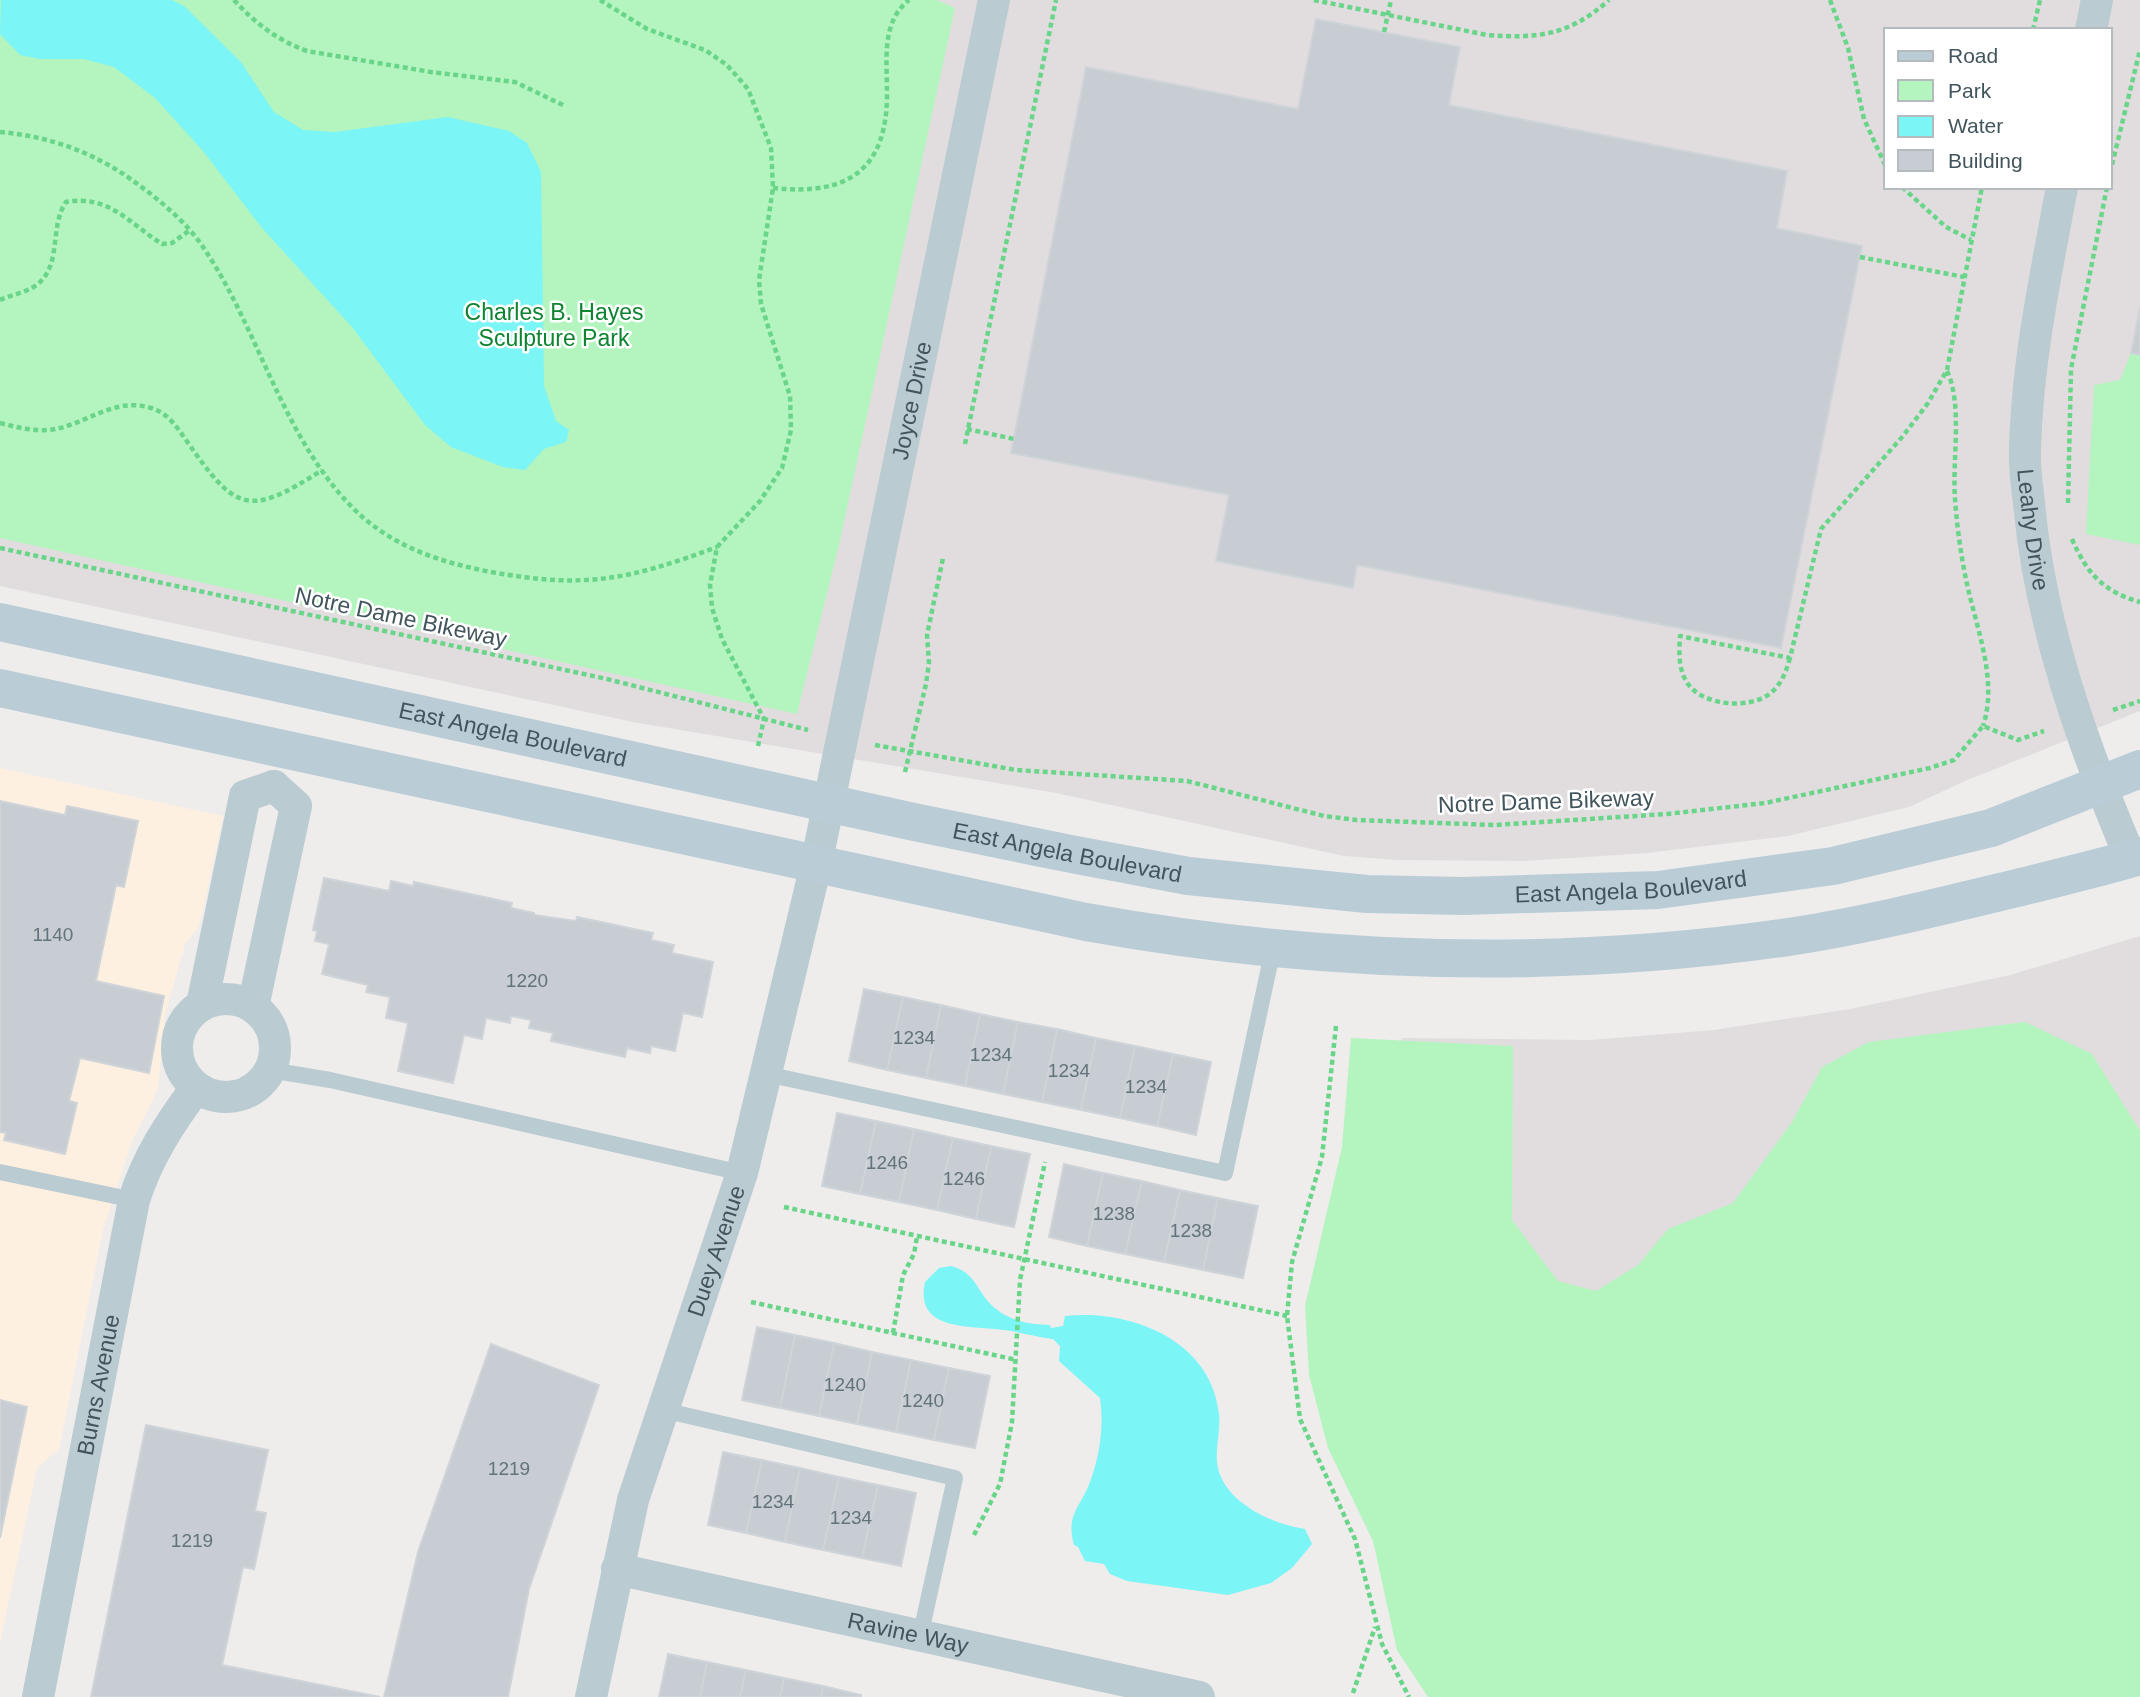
<svg xmlns="http://www.w3.org/2000/svg" width="2140" height="1697" viewBox="0 0 2140 1697" font-family="Helvetica,sans-serif">
<style>
.commercial{fill:#fef0e1}
.education{fill:#e1dddf;fill-rule:evenodd}
.green{fill:#b4f4bf}
.water{fill:#7bf5f6}
.building{fill:#c7cdd2;stroke:#cfd4d9;stroke-width:2}
.lines{fill:none;stroke-linecap:round;stroke-linejoin:round}
.path{stroke:#68d589;stroke-width:4.5;stroke-dasharray:5 3.5;stroke-linecap:butt}
.service{stroke:#bacbd1;stroke-width:16}
.minor{stroke:#bacbd1;stroke-width:32}
.secondary{stroke:#bacdd6;stroke-width:38}
.labels{text-anchor:middle;stroke-width:5;stroke-linejoin:round;paint-order:stroke}
.number-label{font-size:19px;fill:#63737a}
.park-label{font-size:23px;fill:#0c8430;stroke:#fff}
.street-label{font-size:23px;fill:#42555c;stroke:#fff}
</style>
<rect width="100%" height="100%" fill="#efecec"/>
<path class="commercial" d="M0 768 223 816 204 906 198 928 185 944 165 1015 158 1089 131 1144 103 1230 59 1449 37 1468 0 1643Z"/>
<path class="education" d="M0 0H2140V711L1965 781 1909 807 1788 836 1647 853 1524 861 1398 860 1344 856 1056 793 633 722 0 586ZM1886 30H2110V187H1886Z
M2140 936V1697L1371 1161 1402 1038 1590 1040 1714 1030 1850 1009 2010 975Z"/>
<path class="green" d="M0 0H937L955 8 839 545 797 714 0 538Z
M2140 308V545L2086 534 2094 385 2120 380 2131 353Z
M2025 1022 2092 1054 2140 1131V1697H1428L1397 1650 1373 1541 1328 1448 1309 1375 1305 1306 1342 1147 1351 1038 1513 1046 1512 1220 1558 1281 1596 1291 1638 1265 1668 1229 1733 1203 1792 1122 1822 1067 1869 1042Z"/>
<path class="water" d="M1 0H172L184 6 241 62 274 112 303 130 335 132 448 117 509 131 527 143 541 172 544 386 556 421 569 430 566 442 544 449 525 470 503 467 451 447 425 425 352 327 262 228 203 151 155 98 114 67 84 59H40L20 55 0 34Z
M951 1266C972 1272 974 1283 986 1299 1002 1319 1026 1325 1050 1325L1051 1328 1063 1326 1065 1316C1129 1309 1211 1339 1219 1414 1221 1433 1213 1454 1219 1472 1230 1505 1273 1524 1305 1529L1312 1544 1292 1568 1271 1583 1228 1595 1127 1581 1110 1574 1104 1564 1085 1561 1078 1547 1074 1545C1065 1513 1082 1507 1091 1479 1100 1453 1104 1426 1100 1398L1059 1361 1060 1346 1053 1339C1036 1337 1021 1332 1004 1330 971 1325 914 1332 925 1282L939 1268Z"/>
<path class="building" d="M1316 19 1460 47 1449 105 1787 171 1777 228 1862 246 1781 648 1357 565 1353 588 1216 561 1229 495 1011 453 1086 67 1298 109Z
M2140 308V355L2131 353Z
M0 801 65 815 67 806 138 821 124 887 116 885 96 981 164 996 149 1073 80 1058 69 1101 77 1103 65 1154 4 1140 6 1133 0 1132Z
M324 878 389 891 391 881 413 886 414 882 512 903 511 908 534 913V915L576 921 577 917 653 933 651 940 674 945 672 953 713 962 702 1017 683 1013 675 1051 651 1046 650 1053 627 1048 625 1057 551 1041 553 1033 529 1028 531 1020 511 1016 510 1023 486 1018 482 1039 464 1035 453 1083 398 1071 408 1023 386 1018 390 997 366 992 368 985 322 974 329 944 315 941 317 931 313 930Z
M864 989 903 997 887 1070 849 1061Z
M903 997 941 1005 926 1078 887 1070Z
M941 1005 980 1014 965 1086 926 1078Z
M980 1014 1018 1022 1003 1094 965 1086Z
M1018 1022 1057 1029 1042 1102 1003 1094Z
M1057 1029 1096 1038 1081 1110 1042 1102Z
M1096 1038 1135 1046 1120 1118 1081 1110Z
M1135 1046 1173 1054 1157 1126 1120 1118Z
M1173 1054 1211 1062 1196 1135 1157 1126Z
M837 1113 876 1121 860 1194 822 1186Z
M876 1121 914 1129 899 1202 860 1194Z
M914 1129 953 1138 937 1210 899 1202Z
M953 1138 991 1146 976 1219 937 1210Z
M991 1146 1030 1154 1014 1227 976 1219Z
M1064 1164 1103 1173 1087 1246 1049 1237Z
M1103 1173 1142 1181 1125 1254 1087 1246Z
M1142 1181 1180 1190 1164 1262 1125 1254Z
M1180 1190 1218 1198 1203 1270 1164 1262Z
M1218 1198 1258 1206 1243 1278 1203 1270Z
M757 1327 795 1335 780 1408 742 1400Z
M795 1335 834 1343 819 1416 780 1408Z
M834 1343 872 1352 857 1424 819 1416Z
M491 1344 599 1385 529 1589 508 1697H384L418 1552Z
M872 1352 911 1360 896 1432 857 1424Z
M911 1360 949 1368 934 1440 896 1432Z
M949 1368 990 1376 975 1448 934 1440Z
M0 1400 27 1407 0 1538Z
M146 1425 268 1450 255 1511 266 1513 254 1569 243 1567 222 1665 380 1697H91Z
M723 1452 762 1460 746 1533 708 1525Z
M762 1460 800 1468 785 1542 746 1533Z
M800 1468 839 1477 823 1550 785 1542Z
M839 1477 878 1485 862 1558 823 1550Z
M878 1485 916 1493 901 1566 862 1558Z
M668 1654 707 1662 700 1697H659Z
M707 1662 746 1670 740 1697H700Z
M746 1670 784 1678 780 1697H740Z
M784 1678 823 1686 821 1697H780Z
M823 1686 861 1695V1697H821Z"/>
<g class="lines">
<path class="path" d="M234 0C255 23 277 40 307 51L431 72 515 82 565 106
M600 0 647 29 705 50 727 65 748 89 771 148 773 188 759 280 761 304 790 396 791 430 782 468 760 501 717 547 710 585 712 608 722 639 764 719 758 746
M1314 0 1487 35C1538 39 1570 35 1609 0
M1830 0 1848 48 1864 119 1886 167
M2033 30 2040 0
M1384 32 1391 0
M0 132C48 136 93 152 132 180 157 198 183 219 201 244 258 326 280 432 350 505 388 545 438 562 491 572 585 589 628 580 717 547
M2110 173 2140 50
M1902 187 1946 227 1971 240
M773 188C847 196 888 171 887 91 887 60 881 22 909 0
M1860 257 1964 277
M0 300C13 294 31 292 41 281 61 261 50 225 66 202 109 194 130 224 162 244L172 243 190 230
M1947 371C1963 404 1952 461 1955 499 1957 527 1961 556 1967 584 1977 630 1998 681 1983 726
M0 423C16 427 31 431 48 430 84 427 112 396 151 408 168 413 176 426 186 440 235 510 247 519 322 470
M967 429 1014 439
M965 444 1056 0
M2068 503 2071 369 2107 187
M2072 539C2087 574 2104 592 2140 602
M0 548 607 679 808 730
M1790 658C1786 672 1781 686 1768 695 1747 709 1704 706 1688 684 1678 670 1679 652 1680 636L1790 658 1821 529 1903 436 1928 403 1947 370 1982 187
M2113 710 2140 701
M875 745 1016 770 1187 781 1324 816 1357 820 1495 825 1667 814 1765 803 1930 768 1954 760 1983 726 2018 740 2044 731
M905 772 926 684 929 663 927 635 943 558
M1336 1026 1322 1157 1292 1262 1287 1316 1300 1419 1355 1539 1382 1644 1409 1697
M784 1207 1287 1316
M751 1302 1017 1360
M893 1333 903 1275 914 1254 917 1237
M974 1535 1000 1484 1012 1422 1020 1280 1045 1162
M1353 1693 1375 1627"/>
<path class="service" d="M270 1070 330 1080 742 1173
M766 1074 1225 1173 1273 949
M0 1172 134 1200
M663 1410 955 1478 920 1637"/>
<g class="minor">
<path d="M2091 30 2097 0"/>
<path id="s1" d="M2062 187C2046 274 2027 361 2025 450 2024 467 2027 486 2029 503 2040 626 2083 746 2131 859"/>
<circle cx="226" cy="1048" r="49"/>
<path d="M202 1005 245 796 274 786"/>
<path d="M253 1007 296 806 274 786"/>
<path id="s2" d="M617 1569 1199 1697"/>
<path id="s3" d="M38 1697 134 1200C147 1158 170 1123 196 1088"/>
<path id="s4" d="M591 1697 633 1500 742 1173 816 865 994 0"/>
</g>
<g class="secondary">
<path id="s5" d="M0 622 914 822 1071 854 1188 876 1367 894 1463 896 1658 890 1833 866 1991 828 2140 769"/>
<path d="M0 688 1086 922C1321 964 1559 971 1795 936 1872 924 1946 905 2021 887 2060 877 2101 868 2140 856"/>
</g>
</g>
<g class="labels">
<g class="number-label">
<text x="53" y="941">1140</text>
<text x="527" y="987">1220</text>
<text x="914" y="1044">1234</text>
<text x="991" y="1061">1234</text>
<text x="1069" y="1077">1234</text>
<text x="1146" y="1093">1234</text>
<text x="887" y="1169">1246</text>
<text x="964" y="1185">1246</text>
<text x="1114" y="1220">1238</text>
<text x="1191" y="1237">1238</text>
<text x="845" y="1391">1240</text>
<text x="923" y="1407">1240</text>
<text x="509" y="1475">1219</text>
<text x="773" y="1508">1234</text>
<text x="851" y="1524">1234</text>
<text x="192" y="1547">1219</text>
</g>
<g class="park-label">
<text x="554" y="320">Charles B. Hayes<tspan x="554" dy="26">Sculpture Park</tspan></text>
</g>
<g class="street-label">
<text dy="8" stroke="none"><textPath href="#s4" startOffset="1337">Joyce Drive</textPath></text>
<text dy="8" stroke="none"><textPath href="#s1" startOffset="346">Leahy Drive</textPath></text>
<text transform="translate(401 617) rotate(12)" y="8">Notre Dame Bikeway</text>
<text dy="8" stroke="none"><textPath href="#s5" startOffset="525">East Angela Boulevard</textPath></text>
<text transform="translate(1546 801) rotate(-2)" y="8">Notre Dame Bikeway</text>
<text dy="8" stroke="none"><textPath href="#s5" startOffset="1092">East Angela Boulevard</textPath></text>
<text dy="8" stroke="none"><textPath href="#s5" startOffset="1659">East Angela Boulevard</textPath></text>
<text dy="8" stroke="none"><textPath href="#s4" startOffset="464">Duey Avenue</textPath></text>
<text dy="8" stroke="none"><textPath href="#s3" startOffset="318">Burns Avenue</textPath></text>
<text dy="8" stroke="none"><textPath href="#s2" startOffset="298">Ravine Way</textPath></text>
</g>
</g>
<rect x="1884" y="28" width="228" height="161" fill="#ffffff" stroke="#b3bbbe" stroke-width="2"/>
<rect x="1898" y="51" width="35" height="10" fill="#bacdd6" stroke="#b3bbbe" stroke-width="2"/>
<text x="1948" y="63" font-size="21" fill="#42555c">Road</text>
<rect x="1898" y="80" width="35" height="21" fill="#b4f4bf" stroke="#b3bbbe" stroke-width="2"/>
<text x="1948" y="98" font-size="21" fill="#42555c">Park</text>
<rect x="1898" y="116" width="35" height="21" fill="#7bf5f6" stroke="#b3bbbe" stroke-width="2"/>
<text x="1948" y="133" font-size="21" fill="#42555c">Water</text>
<rect x="1898" y="150" width="35" height="21" fill="#c7cdd2" stroke="#b3bbbe" stroke-width="2"/>
<text x="1948" y="168" font-size="21" fill="#42555c">Building</text>
</svg>
